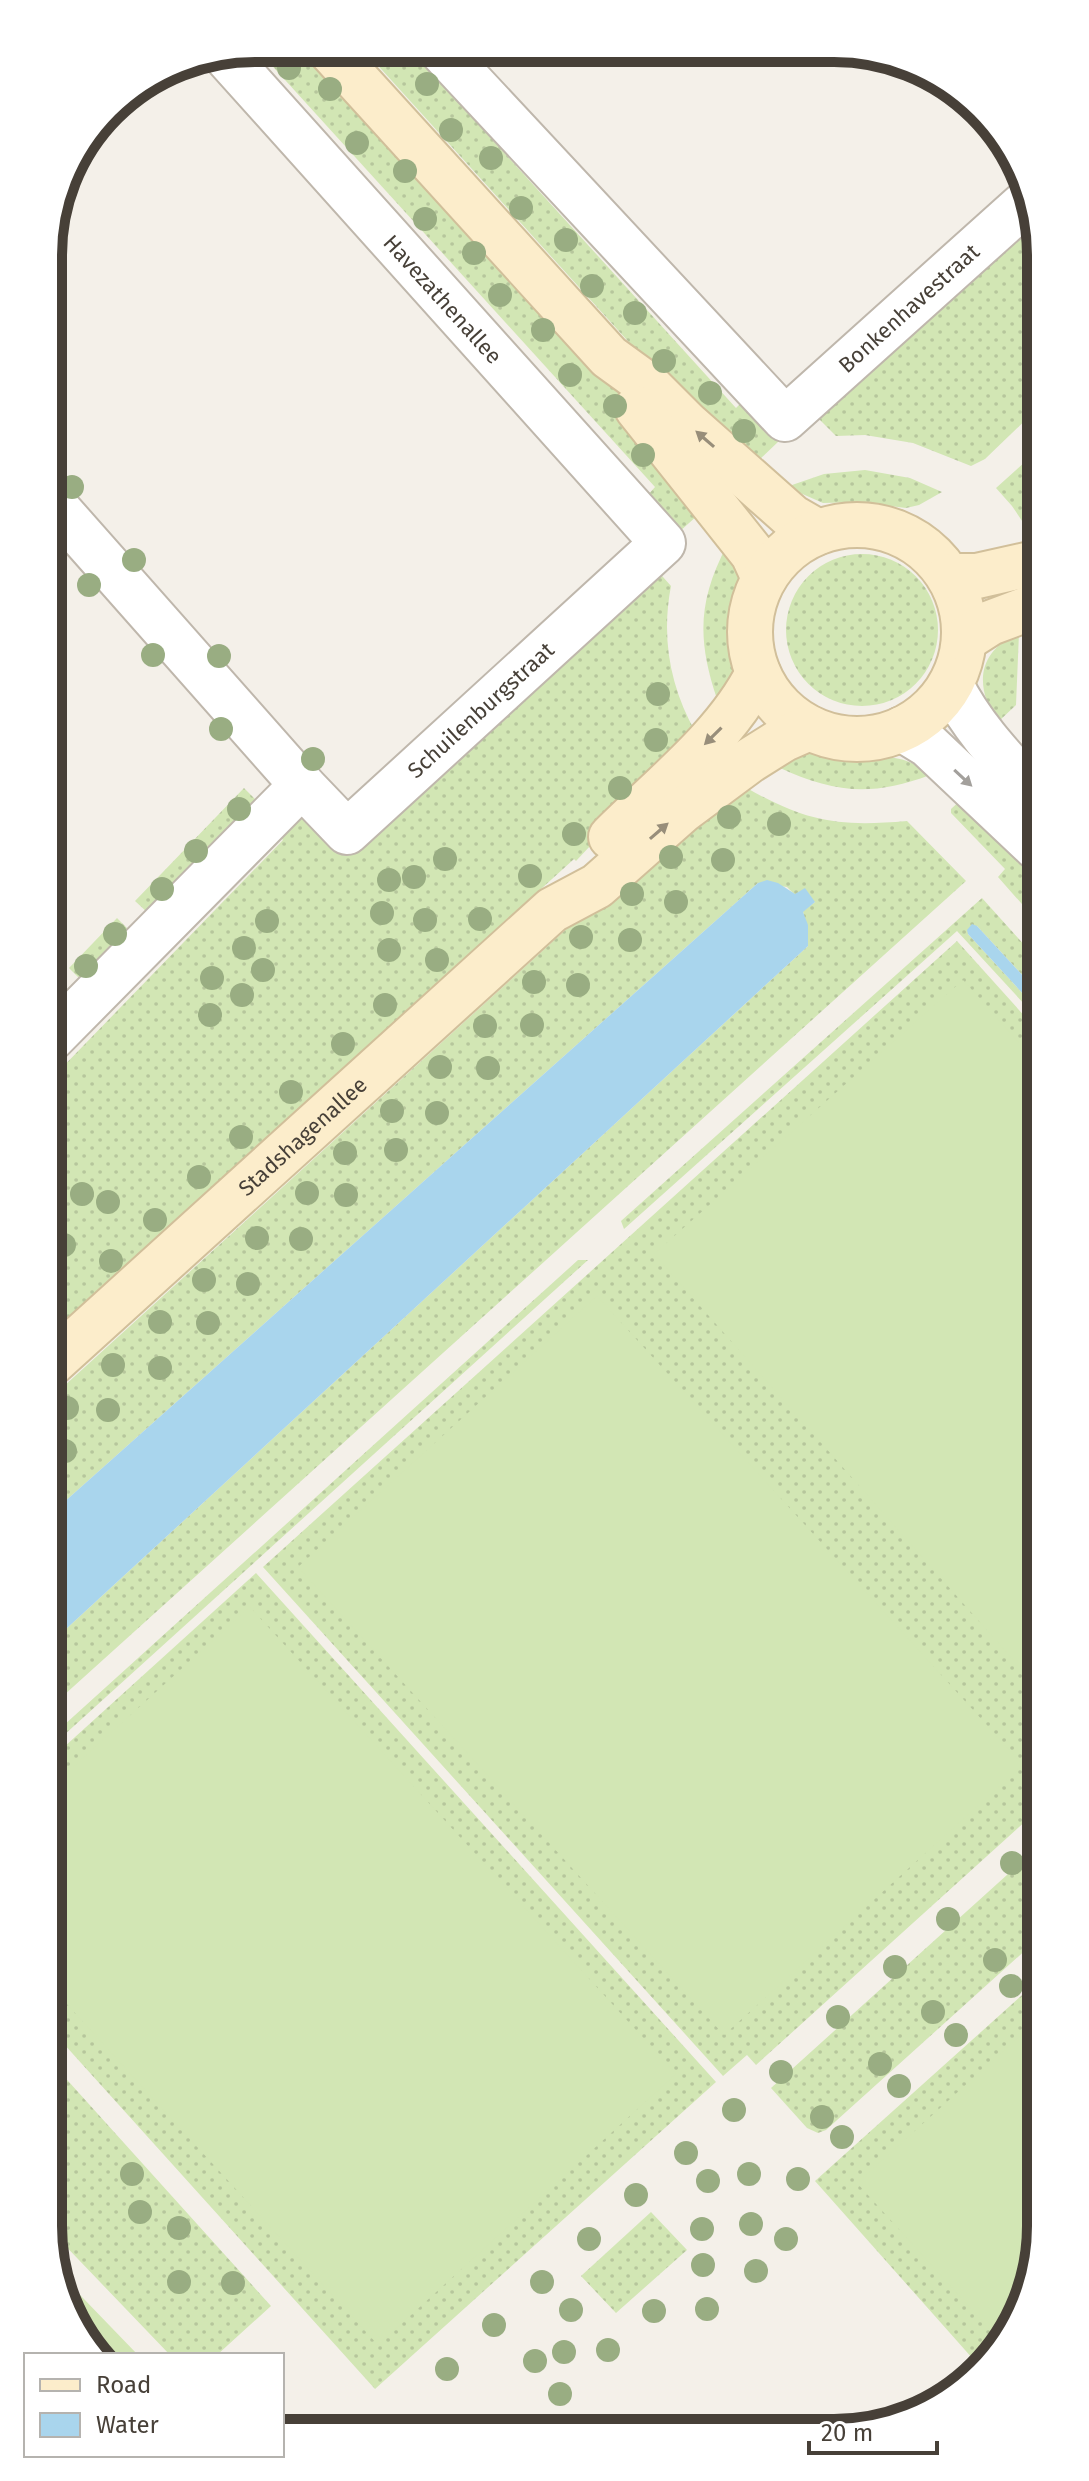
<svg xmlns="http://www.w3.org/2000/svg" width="1089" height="2481" viewBox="0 0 1089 2481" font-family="'Fira Sans',sans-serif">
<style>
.grass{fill:url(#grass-dots)}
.pitch{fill:#d2e6b4}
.water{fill:#a9d5ed}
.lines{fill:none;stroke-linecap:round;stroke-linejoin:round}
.street-casing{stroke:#bfb7ac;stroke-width:48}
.secondary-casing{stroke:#d1bf9a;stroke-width:48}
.street{stroke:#fff;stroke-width:44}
.secondary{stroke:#fcedcb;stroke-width:44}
.tree{fill:#99ad82}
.oneway{fill:#988e7a}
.oneway2{fill:#a3a09c}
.labels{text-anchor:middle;stroke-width:8;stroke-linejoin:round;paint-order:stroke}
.street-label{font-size:22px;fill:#474038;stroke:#fff}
.rim{fill:none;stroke:#474038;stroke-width:10}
</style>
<defs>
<pattern id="grass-dots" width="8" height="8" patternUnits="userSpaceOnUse" patternTransform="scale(2)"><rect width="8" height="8" fill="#d2e6b4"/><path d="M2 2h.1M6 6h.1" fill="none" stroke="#b6c69c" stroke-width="1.8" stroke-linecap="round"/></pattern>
</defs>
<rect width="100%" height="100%" fill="#f4f0e9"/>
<path class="grass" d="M256 48H306L629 404 707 507 679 532 647 496 655 487Z
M363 49H410L736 408 744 400 780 438 779 441 757 462 636 350Z
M1034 209 1035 411 985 459 971 466 913 443 865 435 836 436 811 411Z
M1035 453V540L1012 506 996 488Z
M865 470 910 478 942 492 919 505 906 508 859 502 823 503 791 489 792 485 824 474Z
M727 545 742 575 735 617V662L728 691 717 699C697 639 698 601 727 545Z
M786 630a76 76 0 1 1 152 0a76 76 0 1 1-152 0Z
M655 568 671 586C661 638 670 687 696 733L576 861 574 859 52 1333 51 1079 283 840 273 829 280 822 303 816 321 826Z
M1019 633 1016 705 998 722C974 687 977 651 1019 633Z
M805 752C820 753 835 756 850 757 886 760 900 750 930 775 871 797 834 793 778 767Z
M745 787C806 822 838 827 907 821L966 881 53 1705V1641L808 946 803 911 815 902 795 895 787 887 758 883 53 1512 52 1397 605 894Z
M244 788 257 801 148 913 135 901Z
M964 797 1036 864V920L998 877 1005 869 951 813V809Z
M982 898 1036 958 1037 991 977 926 968 934 1037 1009V1018L957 931 624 1229 621 1221Z
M117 918 130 931 82 981 69 968Z
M957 941 1037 1030 1039 1809 756 2065 747 2055 723 2076 263 1567Z
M578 1260H588L53 1745V1735Z
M256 1573 716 2082 375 2389 54 2033 53 1757Z
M1039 1846 1040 1937 826 2130 818 2133 807 2128 771 2088Z
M1040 1979 1041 2240 1025 2305 990 2362 981 2368 815 2181Z
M62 2062 60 2072 271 2306 217 2355H170L55 2235 54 2069Z
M651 2212 687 2250 616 2313 581 2276Z"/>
<path class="pitch" d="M963 980 1037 1063 1039 1689 654 1254Z
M597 1296 1023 1765 724 2035 298 1567Z
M250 1607 676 2074 378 2345 54 1990 53 1785Z
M1040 2018 1041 2240 1025 2305 1002 2343 857 2183Z
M55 2269 138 2355H102L55 2279Z"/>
<path class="water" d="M767 880 778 883 795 894 805 888 815 902 803 912 808 925V946L53 1641V1512L758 883Z
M972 924 977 926 1037 991V1009L968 934 967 930Z"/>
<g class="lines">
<g class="street-casing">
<g id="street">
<path id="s1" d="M440 49 785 419 1032 197"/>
<path id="s2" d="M49 499 302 785 347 832 663 543 224 54"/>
<path d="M951 685C972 727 1004 760 1036 795"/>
<path d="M902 729 928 745 1036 847"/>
<path d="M51 1039 302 785"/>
</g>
</g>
<g class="secondary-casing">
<g id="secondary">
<path d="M328 48 609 357 649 386 687 424 792 517 818 532"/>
<path d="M637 408 753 554 764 578"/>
<circle cx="857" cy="632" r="107"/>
<path d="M949 576H977L1035 563"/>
<path d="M965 639 990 623 1035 606"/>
<path d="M611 837C661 787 726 737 758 673"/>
<path id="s3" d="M52 1363 552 910 597 886 683 810 749 761 784 739 809 728"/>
</g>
</g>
<use href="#street" class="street"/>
<use href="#secondary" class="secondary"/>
</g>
<g class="tree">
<circle cx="289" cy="68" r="12"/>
<circle cx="427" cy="84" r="12"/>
<circle cx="330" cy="89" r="12"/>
<circle cx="451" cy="130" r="12"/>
<circle cx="357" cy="143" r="12"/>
<circle cx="491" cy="158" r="12"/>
<circle cx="405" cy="171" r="12"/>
<circle cx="521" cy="208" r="12"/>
<circle cx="425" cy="219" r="12"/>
<circle cx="566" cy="240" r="12"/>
<circle cx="474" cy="253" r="12"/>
<circle cx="592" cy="286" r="12"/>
<circle cx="500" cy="295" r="12"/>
<circle cx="635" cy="313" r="12"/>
<circle cx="543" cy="330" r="12"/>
<circle cx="664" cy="361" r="12"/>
<circle cx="570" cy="375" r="12"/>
<circle cx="710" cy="393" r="12"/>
<circle cx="615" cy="406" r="12"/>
<circle cx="744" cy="431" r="12"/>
<circle cx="643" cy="455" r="12"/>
<circle cx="72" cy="487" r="12"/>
<circle cx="134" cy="560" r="12"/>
<circle cx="89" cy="585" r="12"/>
<circle cx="153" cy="655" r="12"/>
<circle cx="219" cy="656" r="12"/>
<circle cx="658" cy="694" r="12"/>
<circle cx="221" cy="729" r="12"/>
<circle cx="656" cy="740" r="12"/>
<circle cx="313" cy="759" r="12"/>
<circle cx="620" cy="788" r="12"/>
<circle cx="239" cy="809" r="12"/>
<circle cx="729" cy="817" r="12"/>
<circle cx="779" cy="824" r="12"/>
<circle cx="574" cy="834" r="12"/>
<circle cx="196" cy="851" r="12"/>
<circle cx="671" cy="857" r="12"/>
<circle cx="445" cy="859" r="12"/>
<circle cx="723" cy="860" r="12"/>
<circle cx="530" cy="876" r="12"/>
<circle cx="414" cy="877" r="12"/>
<circle cx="389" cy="880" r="12"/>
<circle cx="162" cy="889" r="12"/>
<circle cx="632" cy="894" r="12"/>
<circle cx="676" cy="902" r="12"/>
<circle cx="382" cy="913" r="12"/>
<circle cx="480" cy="919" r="12"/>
<circle cx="425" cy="920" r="12"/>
<circle cx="267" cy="921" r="12"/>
<circle cx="115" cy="934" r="12"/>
<circle cx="581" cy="937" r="12"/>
<circle cx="630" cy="940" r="12"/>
<circle cx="244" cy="948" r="12"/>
<circle cx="389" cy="950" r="12"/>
<circle cx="437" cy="960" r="12"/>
<circle cx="86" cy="966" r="12"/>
<circle cx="263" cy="970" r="12"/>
<circle cx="212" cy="978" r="12"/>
<circle cx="534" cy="982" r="12"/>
<circle cx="578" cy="985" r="12"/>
<circle cx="242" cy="995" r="12"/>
<circle cx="385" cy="1005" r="12"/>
<circle cx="210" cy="1015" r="12"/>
<circle cx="532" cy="1025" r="12"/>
<circle cx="485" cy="1026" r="12"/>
<circle cx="343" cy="1044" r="12"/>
<circle cx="440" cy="1067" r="12"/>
<circle cx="488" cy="1068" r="12"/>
<circle cx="291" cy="1092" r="12"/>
<circle cx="392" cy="1111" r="12"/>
<circle cx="437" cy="1113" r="12"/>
<circle cx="241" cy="1137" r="12"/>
<circle cx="396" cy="1150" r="12"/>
<circle cx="345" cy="1153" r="12"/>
<circle cx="199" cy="1177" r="12"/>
<circle cx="307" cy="1193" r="12"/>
<circle cx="82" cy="1194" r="12"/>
<circle cx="346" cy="1195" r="12"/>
<circle cx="108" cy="1202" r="12"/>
<circle cx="155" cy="1220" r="12"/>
<circle cx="257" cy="1238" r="12"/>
<circle cx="301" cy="1239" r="12"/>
<circle cx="64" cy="1245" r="12"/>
<circle cx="111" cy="1261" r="12"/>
<circle cx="204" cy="1280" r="12"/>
<circle cx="248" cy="1284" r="12"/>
<circle cx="160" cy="1322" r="12"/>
<circle cx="208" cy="1323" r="12"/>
<circle cx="113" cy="1365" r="12"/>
<circle cx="160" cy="1368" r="12"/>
<circle cx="67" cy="1408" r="12"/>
<circle cx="108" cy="1410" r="12"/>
<circle cx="65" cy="1451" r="12"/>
<circle cx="1012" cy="1863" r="12"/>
<circle cx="948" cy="1919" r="12"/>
<circle cx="995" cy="1960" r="12"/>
<circle cx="895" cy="1967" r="12"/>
<circle cx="1011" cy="1986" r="12"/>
<circle cx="933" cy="2012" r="12"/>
<circle cx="838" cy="2017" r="12"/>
<circle cx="956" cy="2035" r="12"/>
<circle cx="880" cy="2064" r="12"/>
<circle cx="781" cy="2072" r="12"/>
<circle cx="899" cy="2086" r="12"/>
<circle cx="734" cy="2110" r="12"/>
<circle cx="822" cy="2117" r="12"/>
<circle cx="842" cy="2137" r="12"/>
<circle cx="686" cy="2153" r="12"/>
<circle cx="132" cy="2174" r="12"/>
<circle cx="749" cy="2174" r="12"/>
<circle cx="798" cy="2179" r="12"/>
<circle cx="708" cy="2181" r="12"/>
<circle cx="636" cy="2195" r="12"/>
<circle cx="140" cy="2212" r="12"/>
<circle cx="751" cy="2224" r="12"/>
<circle cx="179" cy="2228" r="12"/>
<circle cx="702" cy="2229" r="12"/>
<circle cx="589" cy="2239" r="12"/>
<circle cx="786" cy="2239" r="12"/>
<circle cx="703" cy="2265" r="12"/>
<circle cx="756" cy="2271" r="12"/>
<circle cx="179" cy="2282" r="12"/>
<circle cx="542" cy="2282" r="12"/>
<circle cx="233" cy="2283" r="12"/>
<circle cx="707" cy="2309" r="12"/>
<circle cx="571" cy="2310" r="12"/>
<circle cx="654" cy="2311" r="12"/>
<circle cx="494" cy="2325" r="12"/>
<circle cx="608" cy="2350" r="12"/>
<circle cx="564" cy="2352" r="12"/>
<circle cx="535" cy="2361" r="12"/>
<circle cx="447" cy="2369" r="12"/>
<circle cx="560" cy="2394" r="12"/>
</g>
<defs><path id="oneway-solid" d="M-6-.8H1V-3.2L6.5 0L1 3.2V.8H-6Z" transform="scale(2)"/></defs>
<g class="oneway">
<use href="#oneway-solid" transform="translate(705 439) rotate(-139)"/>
<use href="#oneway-solid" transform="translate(713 736) rotate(135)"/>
<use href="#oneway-solid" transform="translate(659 831) rotate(-41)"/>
</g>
<use class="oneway2" href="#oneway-solid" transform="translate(963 778) rotate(43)"/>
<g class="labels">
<g class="street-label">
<text transform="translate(443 299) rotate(48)" y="8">Havezathenallee</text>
<text dy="8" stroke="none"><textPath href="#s1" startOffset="672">Bonkenhavestraat</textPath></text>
<text dy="8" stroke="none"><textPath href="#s2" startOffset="628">Schuilenburgstraat</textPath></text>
<text dy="8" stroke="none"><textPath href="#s3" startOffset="338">Stadshagenallee</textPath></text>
</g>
</g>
<path d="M0 0H1089V2481H0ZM255 62H834A193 193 0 0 1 1027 255V2226A193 193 0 0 1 834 2419H255A193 193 0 0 1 62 2226V255A193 193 0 0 1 255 62Z" fill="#fff" fill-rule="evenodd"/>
<path class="rim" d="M255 62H834A193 193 0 0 1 1027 255V2226A193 193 0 0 1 834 2419H255A193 193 0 0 1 62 2226V255A193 193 0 0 1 255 62Z"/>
<rect x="24" y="2353" width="260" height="104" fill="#ffffff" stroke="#b5b3af" stroke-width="2"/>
<rect x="40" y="2379" width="40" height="12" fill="#fcedcb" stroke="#b5b3af" stroke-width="2"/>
<text x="96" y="2393" font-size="24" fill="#474038">Road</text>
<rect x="40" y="2413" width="40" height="24" fill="#a9d5ed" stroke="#b5b3af" stroke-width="2"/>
<text x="96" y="2433" font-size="24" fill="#474038">Water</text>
<path d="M809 2441v12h128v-12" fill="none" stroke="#474038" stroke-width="4"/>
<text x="821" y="2441" font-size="24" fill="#474038" stroke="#ffffff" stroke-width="6" paint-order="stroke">20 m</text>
</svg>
